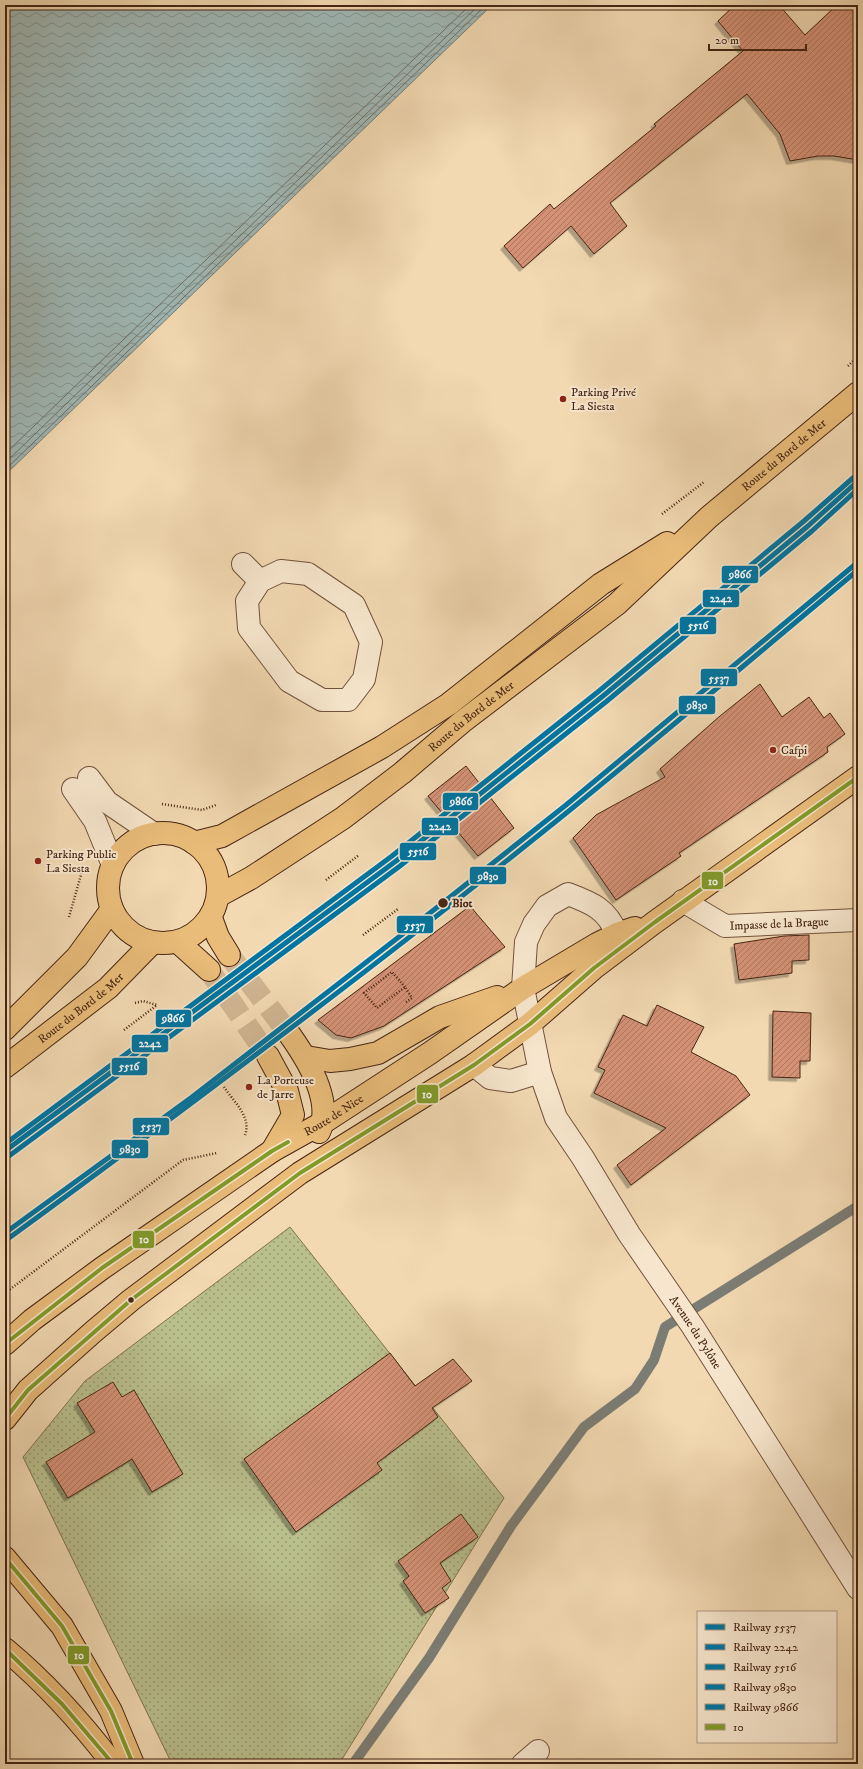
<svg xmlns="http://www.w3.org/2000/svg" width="863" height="1769" viewBox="0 0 863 1769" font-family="'IM FELL DW Pica',serif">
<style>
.park{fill:url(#park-dots);stroke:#807250}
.water{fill:url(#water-waves);stroke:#7b7d75}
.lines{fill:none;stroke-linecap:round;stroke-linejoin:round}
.shore{stroke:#726e65;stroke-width:1}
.stream{stroke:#7b7d75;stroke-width:10}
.building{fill:url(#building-hatch);stroke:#462514;filter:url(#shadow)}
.major-tunnel{stroke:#d0b592;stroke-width:22;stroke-dasharray:22 11;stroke-linecap:butt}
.minor-casing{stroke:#71523c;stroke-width:24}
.major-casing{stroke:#462514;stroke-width:24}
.path{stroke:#462514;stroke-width:2.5;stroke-dasharray:1 2;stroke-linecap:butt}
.minor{stroke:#f7e6cd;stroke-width:22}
.major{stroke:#e9bc79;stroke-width:22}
.bus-1-casing{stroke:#f7e6cd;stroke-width:7}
.bus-1{stroke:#819b29;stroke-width:4}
.rail-1-casing{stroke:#f7e6cd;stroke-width:8}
.rail-2-casing{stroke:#f7e6cd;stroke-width:8}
.rail-3-casing{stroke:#f7e6cd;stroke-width:8}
.rail-4-casing{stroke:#f7e6cd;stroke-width:8}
.rail-5-casing{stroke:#f7e6cd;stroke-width:8}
.rail-1{stroke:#0075a1;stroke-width:5}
.rail-2{stroke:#0075a1;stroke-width:5}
.rail-3{stroke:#0075a1;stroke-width:5}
.rail-4{stroke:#0075a1;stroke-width:5}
.rail-5{stroke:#0075a1;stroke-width:5}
.poi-dot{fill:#8f2418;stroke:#f7e6cd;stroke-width:1.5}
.stop-dot{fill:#462514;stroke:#f7e6cd;stroke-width:1.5}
.labels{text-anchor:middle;stroke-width:4;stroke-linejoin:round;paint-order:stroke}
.poi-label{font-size:12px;fill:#462514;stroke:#f7e6cd;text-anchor:start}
.street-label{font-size:12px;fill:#462514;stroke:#f7e6cd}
.stop-label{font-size:12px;font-weight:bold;fill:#462514;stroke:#f7e6cd;text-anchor:start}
.line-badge{stroke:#f7e6cd;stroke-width:1.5}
.badge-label{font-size:11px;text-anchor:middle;font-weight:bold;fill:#fff}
</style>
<defs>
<pattern id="park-dots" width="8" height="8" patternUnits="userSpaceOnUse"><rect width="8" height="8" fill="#b9bf8d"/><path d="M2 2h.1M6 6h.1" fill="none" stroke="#989b72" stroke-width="1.8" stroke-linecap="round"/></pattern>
<pattern id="water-waves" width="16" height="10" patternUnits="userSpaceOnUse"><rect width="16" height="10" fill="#9fb8b6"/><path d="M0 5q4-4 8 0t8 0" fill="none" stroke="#839593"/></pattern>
<pattern id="building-hatch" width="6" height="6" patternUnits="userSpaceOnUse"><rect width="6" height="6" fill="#d49176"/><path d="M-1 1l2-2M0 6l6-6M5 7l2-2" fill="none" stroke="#ae7660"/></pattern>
<filter id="shadow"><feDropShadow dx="-3.5" dy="3.5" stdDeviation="0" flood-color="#0004"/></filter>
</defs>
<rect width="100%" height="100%" fill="#f2d9b2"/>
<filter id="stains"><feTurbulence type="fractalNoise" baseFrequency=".005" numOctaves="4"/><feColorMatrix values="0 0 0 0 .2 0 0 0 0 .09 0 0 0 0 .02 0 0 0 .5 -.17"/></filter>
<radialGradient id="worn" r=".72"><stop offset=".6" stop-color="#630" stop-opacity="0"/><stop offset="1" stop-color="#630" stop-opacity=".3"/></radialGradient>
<path class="park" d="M290 1227 504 1498 339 1764H172L23 1457 85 1381Z"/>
<path class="water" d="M5 5H492L5 475Z"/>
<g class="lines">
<path class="shore" d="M5 454 470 5
M5 463 479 5
M5 470 486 5"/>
<path class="stream" d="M353 1764 429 1658 511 1526 584 1427 635 1389 654 1360 665 1327 858 1206"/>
</g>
<path class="building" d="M735 5H779L805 35 837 5H858V160L834 156H818L790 161 780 134 747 94 610 203 627 226 594 254 571 226 523 268 504 246 550 204 554 209 656 126 654 124 743 51 718 21Z
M760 684 782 717 809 697 824 718 830 713 845 734 827 747 828 752 679 853 681 856 616 900 573 838 596 815 665 777 660 769 720 716Z
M466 766 514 828 478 856 428 796Z
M470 906 505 947 384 1026 351 1038 336 1035 318 1020Z
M809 935V960L792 961V973L739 980 734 944 784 936Z
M657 1005 704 1027 691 1052 736 1076 750 1095 631 1185 617 1165 666 1128 594 1093 605 1070 598 1067 623 1015 647 1026Z
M773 1011 811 1013 810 1061H800V1078L772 1077Z
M390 1353 415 1386 453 1359 472 1381 432 1408 438 1417 377 1463 382 1470 296 1532 244 1459Z
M113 1382 122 1397 134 1390 183 1474 152 1492 132 1459 68 1498 46 1462 95 1432 77 1403Z
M461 1514 478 1537 440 1563 451 1581 442 1588 449 1598 425 1613 403 1581 409 1576 398 1561Z"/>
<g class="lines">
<path class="major-tunnel" d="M229 955 290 1035
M209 970 268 1056"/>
<g class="minor-casing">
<g id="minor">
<path d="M243 564 260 581"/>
<path d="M281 571 308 574 354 605 371 642 364 679 348 700H322L289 681 249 628 247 601 260 581Z"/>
<path d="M89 778 107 802 154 834"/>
<path d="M73 789 95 821 113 865"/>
<path id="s1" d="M683 901 725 926 858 920"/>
<path id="s2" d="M617 934C607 909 592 903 568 894L547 906 534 924 526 942 523 988 540 1072 556 1118 583 1158 629 1234 693 1327 858 1588"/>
<path d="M474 1065 490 1078 511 1081 540 1072"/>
<path d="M523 1764 538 1751"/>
</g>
</g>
<g class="major-casing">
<g id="major">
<circle cx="163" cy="888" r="55"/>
<path d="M194 843 222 836 382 747 449 704 601 584 667 543"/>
<path id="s3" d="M218 896 251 878 343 818 402 773 462 722 617 604 709 517 858 393"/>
<path d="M211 918 218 937 229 955"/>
<path d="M178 942 209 970"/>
<path d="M5 1029 77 957 112 909"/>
<path d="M290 1035C307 1059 334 1102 319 1132"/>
<path d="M268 1056 287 1091 293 1115 272 1151"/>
<path d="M306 1057 330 1061 350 1059 378 1053 440 1017 497 997"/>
<path id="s4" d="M5 1067 108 988 152 943"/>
<path id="s5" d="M5 1344 32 1320 101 1269 272 1151 324 1122 430 1053 523 988 597 944 617 934 635 928"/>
<path d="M5 1419 28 1390 93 1332 131 1300 300 1173 474 1065 530 1024 594 968 655 922 858 777"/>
<path d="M5 1558 62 1626 111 1711 133 1764"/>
<path d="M5 1649C46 1683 81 1722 113 1764"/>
</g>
</g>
<path class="path" d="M848 366 858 356
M662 514 704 482
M162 804 202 810 216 805
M326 880 359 855
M69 917 83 868
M363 935 398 909
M405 987 392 972 364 993 377 1008 405 987 412 998 406 1002
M135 1003 143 1001 157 1005
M124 1030 157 1005
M224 1087C233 1101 252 1117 245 1135
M5 1293 183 1160 217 1153"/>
<use href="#minor" class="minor"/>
<use href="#major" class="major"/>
<g class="bus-1-casing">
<path id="bus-1" d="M5 1344 102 1268 272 1151 288 1142
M5 1419 28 1390 131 1300 300 1173 474 1065 530 1024 594 968 655 922 858 777
M5 1558 62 1626 111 1711 133 1764
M5 1649 62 1704 113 1764"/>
</g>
<use href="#bus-1" class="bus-1"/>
<g class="rail-1-casing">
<path id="rail-1" d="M5 1233 192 1097 435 909 566 805 858 562"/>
</g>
<g class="rail-2-casing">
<path id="rail-2" d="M5 1151 396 861 603 696 808 526 858 481"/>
</g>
<g class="rail-3-casing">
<path id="rail-3" d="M9 1156 400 866 607 701 812 531 858 489"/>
</g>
<g class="rail-4-casing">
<path id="rail-4" d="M9 1238C199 1099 387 958 570 810 667 731 762 650 858 570"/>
</g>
<g class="rail-5-casing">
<path id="rail-5" d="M5 1144 392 856 599 691 804 521 854 477"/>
</g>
<use href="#rail-1" class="rail-1"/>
<use href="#rail-2" class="rail-2"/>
<use href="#rail-3" class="rail-3"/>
<use href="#rail-4" class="rail-4"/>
<use href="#rail-5" class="rail-5"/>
</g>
<g class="poi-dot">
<circle cx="563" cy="399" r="4"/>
<circle cx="773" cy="750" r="4"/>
<circle cx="38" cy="861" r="4"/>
<circle cx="249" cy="1087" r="4"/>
</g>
<g class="stop-dot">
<circle cx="443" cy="903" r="5.5"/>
<circle cx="131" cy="1300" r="3.5"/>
</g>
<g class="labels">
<g class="poi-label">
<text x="571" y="396">Parking Privé<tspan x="571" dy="14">La Siesta</tspan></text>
<text x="781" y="754">Cafpi</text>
<text x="46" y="858">Parking Public<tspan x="46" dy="14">La Siesta</tspan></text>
<text x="257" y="1084">La Porteuse<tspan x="257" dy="14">de Jarre</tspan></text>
</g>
<g class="street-label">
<text dy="4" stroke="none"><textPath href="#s3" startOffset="719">Route du Bord de Mer</textPath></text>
<text dy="4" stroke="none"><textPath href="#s3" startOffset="311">Route du Bord de Mer</textPath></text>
<text dy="4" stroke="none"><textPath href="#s1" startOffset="103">Impasse de la Brague</textPath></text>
<text dy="4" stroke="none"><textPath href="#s4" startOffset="96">Route du Bord de Mer</textPath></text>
<text dy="4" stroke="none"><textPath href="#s5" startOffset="401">Route de Nice</textPath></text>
<text dy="4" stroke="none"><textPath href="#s2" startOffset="568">Avenue du Pylône</textPath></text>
</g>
<g class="stop-label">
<text x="452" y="907">Biot</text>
</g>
</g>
<g class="line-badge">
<rect x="721" y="565" width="38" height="19" rx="4" fill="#0075a1"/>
<rect x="702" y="589" width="38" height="19" rx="4" fill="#0075a1"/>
<rect x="679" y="616" width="38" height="19" rx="4" fill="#0075a1"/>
<rect x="700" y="668" width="38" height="19" rx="4" fill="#0075a1"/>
<rect x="678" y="695" width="38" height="20" rx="4" fill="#0075a1"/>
<rect x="442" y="792" width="37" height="19" rx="4" fill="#0075a1"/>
<rect x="421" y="817" width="38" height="19" rx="4" fill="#0075a1"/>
<rect x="399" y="842" width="38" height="19" rx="4" fill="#0075a1"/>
<rect x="469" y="866" width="38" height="19" rx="4" fill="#0075a1"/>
<rect x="701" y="871" width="23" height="19" rx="4" fill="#819b29"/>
<rect x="396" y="915" width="38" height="19" rx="4" fill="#0075a1"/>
<rect x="155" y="1009" width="37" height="19" rx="4" fill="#0075a1"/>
<rect x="131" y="1034" width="38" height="19" rx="4" fill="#0075a1"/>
<rect x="111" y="1057" width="37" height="19" rx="4" fill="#0075a1"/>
<rect x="416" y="1084" width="23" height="20" rx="4" fill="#819b29"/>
<rect x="132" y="1117" width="38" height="19" rx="4" fill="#0075a1"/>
<rect x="111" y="1139" width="38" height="20" rx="4" fill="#0075a1"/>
<rect x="132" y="1230" width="23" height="19" rx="4" fill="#819b29"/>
<rect x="67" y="1645" width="23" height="20" rx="4" fill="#819b29"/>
</g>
<g class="badge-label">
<text x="740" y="578">9866</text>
<text x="721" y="602">2242</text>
<text x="698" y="629">5516</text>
<text x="719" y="682">5537</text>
<text x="697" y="709">9830</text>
<text x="461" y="805">9866</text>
<text x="440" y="830">2242</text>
<text x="418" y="855">5516</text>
<text x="488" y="880">9830</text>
<text x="713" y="885">10</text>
<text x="415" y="929">5537</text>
<text x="173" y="1022">9866</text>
<text x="150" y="1047">2242</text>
<text x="129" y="1070">5516</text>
<text x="427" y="1098">10</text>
<text x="151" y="1130">5537</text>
<text x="130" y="1153">9830</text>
<text x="144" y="1243">10</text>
<text x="79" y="1659">10</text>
</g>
<rect width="863" height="1769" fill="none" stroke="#f2d9b2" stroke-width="20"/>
<rect x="6" y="6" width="851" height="1757" fill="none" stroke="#462514" stroke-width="2"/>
<rect x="10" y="10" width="843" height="1749" fill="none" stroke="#462514"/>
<rect x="697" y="1611" width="140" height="132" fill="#f7e6cd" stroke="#b09983"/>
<rect x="705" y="1624" width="20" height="6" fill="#0075a1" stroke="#b09983"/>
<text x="733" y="1631" font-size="12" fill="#462514">Railway 5537</text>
<rect x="705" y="1644" width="20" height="6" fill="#0075a1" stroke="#b09983"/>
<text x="733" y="1651" font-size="12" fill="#462514">Railway 2242</text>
<rect x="705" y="1664" width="20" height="6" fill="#0075a1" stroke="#b09983"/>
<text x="733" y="1671" font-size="12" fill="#462514">Railway 5516</text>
<rect x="705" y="1684" width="20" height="6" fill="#0075a1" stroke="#b09983"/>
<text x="733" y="1691" font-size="12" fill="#462514">Railway 9830</text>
<rect x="705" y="1704" width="20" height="6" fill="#0075a1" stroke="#b09983"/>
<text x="733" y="1711" font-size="12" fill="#462514">Railway 9866</text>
<rect x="705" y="1724" width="20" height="6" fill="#819b29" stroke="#b09983"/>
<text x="733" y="1731" font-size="12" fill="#462514">10</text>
<path d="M709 44v6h97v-6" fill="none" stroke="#462514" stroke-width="2"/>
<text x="715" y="44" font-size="12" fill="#462514" stroke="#f7e6cd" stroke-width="3" paint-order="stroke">20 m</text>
<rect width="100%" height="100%" filter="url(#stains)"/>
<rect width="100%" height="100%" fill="url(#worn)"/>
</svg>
